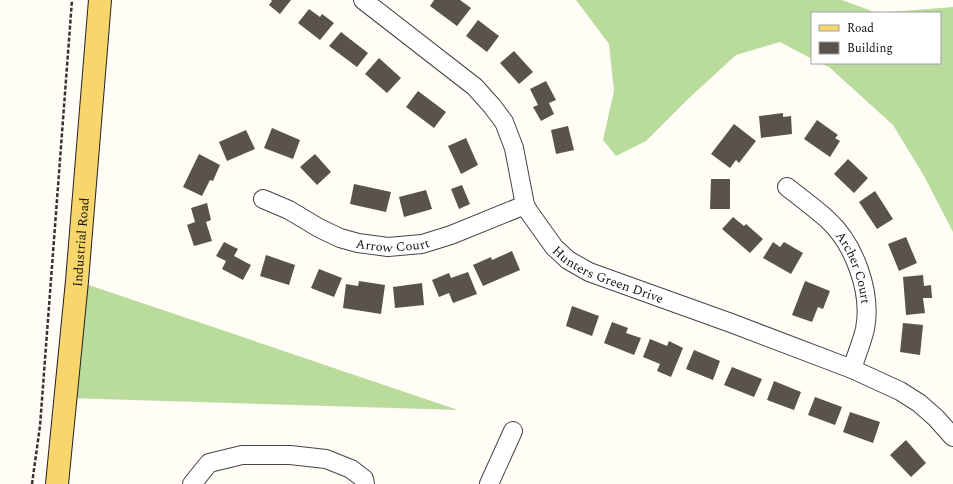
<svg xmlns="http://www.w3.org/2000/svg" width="953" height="484" viewBox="0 0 953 484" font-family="Spectral,serif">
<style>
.forest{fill:#b9dc9c}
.building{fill:#5a524d}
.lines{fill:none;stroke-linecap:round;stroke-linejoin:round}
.minor-casing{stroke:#444;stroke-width:20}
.major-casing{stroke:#222;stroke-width:24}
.path{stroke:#333;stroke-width:2.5;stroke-dasharray:4 2;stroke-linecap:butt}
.minor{stroke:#fff;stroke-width:18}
.major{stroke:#f9d66b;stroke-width:22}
.labels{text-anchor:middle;stroke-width:4;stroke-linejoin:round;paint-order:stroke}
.street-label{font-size:13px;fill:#111;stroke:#fff}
</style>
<rect width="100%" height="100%" fill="#fffdf5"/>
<path class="forest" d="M576 0H842L877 13 953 7V232L924 176 893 125 829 67 820 63H940V13H812V59L780 42 736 55 687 100 646 141 616 156 603 140 614 91 609 44Z
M77 281 458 410 66 398Z"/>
<path class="building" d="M271 0H291L280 14 269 5 272 1Z
M434 0H460L471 8 457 26 430 6Z
M309 9 320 17 322 14 334 23 320 40 298 23Z
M478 20 499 36 487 52 466 36Z
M341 32 368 53 357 67 329 46Z
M514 51 533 72 519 84 500 63Z
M379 58 401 78 387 93 365 74Z
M546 81 556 100 549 103 554 114 541 121 533 107 538 105 530 89Z
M418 91 446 112 434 128 406 107Z
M783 113V117L791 116 792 134 761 138 759 116Z
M817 120 838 135 835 138 840 141 830 157 804 139Z
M734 124 756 141 739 163 736 160 730 168 711 154Z
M568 126 574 150 556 154 551 130Z
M272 128 300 140 293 159 264 148Z
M246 130 255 149 227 161 219 142Z
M466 138 478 165 461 174 448 146Z
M199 154 220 165 213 181 210 180 202 196 183 187Z
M315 154 331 172 317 185 300 167Z
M848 159 868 178 854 193 834 174Z
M711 179H730V209H710Z
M354 184 391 192 386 212 350 204Z
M462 185 470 204 459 209 451 189Z
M426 190 432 209 404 217 399 197Z
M875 191 893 219 877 229 859 202Z
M207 203 211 220 206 222 212 241 194 246 187 225 195 222 191 208Z
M733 217 744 226 746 224 763 239 750 253 722 229Z
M906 237 917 263 899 271 888 244Z
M224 242 238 249 234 256 251 265 243 280 222 269 226 261 216 256Z
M773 242 780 247 784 242 803 253 791 274 763 258Z
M512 251 520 270 483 286 473 265 491 257 492 260Z
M266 255 295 265 289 285 260 276Z
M319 269 342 278 334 297 311 288Z
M468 272 477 294 453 303 449 293 439 297 432 280 449 273 451 278Z
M923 275 924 286 931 285 932 298H923L925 313 906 315 903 277Z
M359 281 385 285 381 314 343 308 346 284 358 286Z
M805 281 830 291 823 309 818 307 812 322 792 315Z
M422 283 424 305 395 308 393 287Z
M572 306 599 316 592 336 566 326Z
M612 322 628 328 626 333 641 338 634 355 604 343Z
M903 323 923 325 920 355 900 352Z
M650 339 667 346 669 341 683 348 671 377 657 371 660 364 643 357Z
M694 350 720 361 713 380 686 369Z
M732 367 762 379 754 397 724 385Z
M774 381 801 392 794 410 767 400Z
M815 397 842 407 835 425 808 415Z
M850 412 880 422 873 443 843 432Z
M906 440 926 463 911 477 890 455Z"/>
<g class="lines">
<g class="minor-casing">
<g id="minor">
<path id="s1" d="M363 0 475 87 492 106 504 122 514 148 525 205 529 212 554 247 568 260 589 272 731 323 852 369 900 391 919 403 936 418 953 437"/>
<path id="s2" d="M787 187C801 198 815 208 828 220 855 245 872 293 865 329 862 342 856 356 852 369"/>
<path id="s3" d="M263 199 289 210 319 228 340 238 358 243 388 247 422 244 451 235 525 205"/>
<path d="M192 484 209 463 242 455H290L326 459 351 469 364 479 365 484"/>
<path d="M489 484 513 431"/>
</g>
</g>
<g class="major-casing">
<g id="major">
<path id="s4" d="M57 484 77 281 100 0"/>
</g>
</g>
<path class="path" d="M32 484 40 426 72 0"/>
<use href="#minor" class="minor"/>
<use href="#major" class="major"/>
</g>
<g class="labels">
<g class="street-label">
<text dy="5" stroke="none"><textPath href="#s3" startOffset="140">Arrow Court</textPath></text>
<text dy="5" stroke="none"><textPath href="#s4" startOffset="243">Industrial Road</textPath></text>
<text dy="5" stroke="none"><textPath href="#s2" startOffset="108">Archer Court</textPath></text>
<text dy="5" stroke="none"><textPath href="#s1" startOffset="386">Hunters Green Drive</textPath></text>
</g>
</g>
<rect x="811" y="12" width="130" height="52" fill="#ffffff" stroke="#a0a0a0"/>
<rect x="819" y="25" width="20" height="6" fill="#f9d66b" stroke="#a0a0a0"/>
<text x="847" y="32" font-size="12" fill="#111111">Road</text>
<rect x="819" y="42" width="20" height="12" fill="#5a524d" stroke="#a0a0a0"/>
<text x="847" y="52" font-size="12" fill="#111111">Building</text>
</svg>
